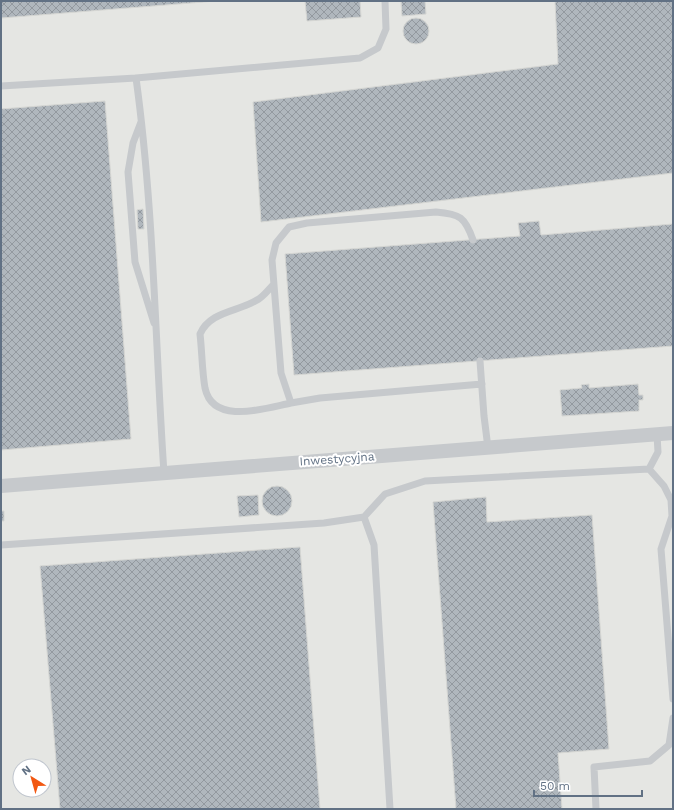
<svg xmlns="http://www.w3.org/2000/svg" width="674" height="810" viewBox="0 0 674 810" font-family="'Work Sans',sans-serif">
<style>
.built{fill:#e5e6e3;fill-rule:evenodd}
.building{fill:url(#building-cross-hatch);stroke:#d5d6d3}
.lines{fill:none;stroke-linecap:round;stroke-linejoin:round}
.service{stroke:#c6c9cc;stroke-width:7}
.minor{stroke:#c6c9cc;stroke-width:14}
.labels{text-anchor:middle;stroke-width:4;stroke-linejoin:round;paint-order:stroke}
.street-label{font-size:12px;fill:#617184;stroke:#fff}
</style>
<defs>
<pattern id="building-cross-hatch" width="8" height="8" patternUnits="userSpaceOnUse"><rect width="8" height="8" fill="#b0b7bd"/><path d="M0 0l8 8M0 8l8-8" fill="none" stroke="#93999f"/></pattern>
</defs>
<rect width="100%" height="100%" fill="#f4f5f0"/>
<path class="built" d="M1 1H673V809H1ZM20 766H44V790H20Z"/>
<path class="building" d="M1 1H216L1 18Z
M305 1H360L361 17 307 21Z
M401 1H425L426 14 402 16Z
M555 1H673V173L261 222 253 102 558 64Z
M403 31a13 13 0 1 1 26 0a13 13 0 1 1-26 0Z
M105 101 131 439 1 450V109Z
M143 209 144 229H138L137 210Z
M539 221 541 235 673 224V346L294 375 285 254 520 236 518 223Z
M589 384V388L638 384 639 395H643V400H639V411L562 416 560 390 582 388 581 385Z
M262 501a15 15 0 1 1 30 0a15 15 0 1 1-30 0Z
M258 495 259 515 239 517 237 496Z
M486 497 487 522 592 515 609 749 558 753 562 809H456L433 502Z
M1 511H4V521H1Z
M300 547 320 809H60L40 566Z"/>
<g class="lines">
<path class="service" d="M1 86 136 78
M141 122 133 143 128 172 135 262 154 323
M473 240C465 217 460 214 436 212L307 223 289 227 276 243 272 260 281 373 291 403 320 398 482 384
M273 285C268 290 263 297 257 300 238 312 210 311 200 334 202 351 202 371 205 388 213 426 266 408 291 403
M480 361 484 416 488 448
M649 469 664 486 671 500 672 516 661 549 673 699
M649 469 658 452 657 435
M164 473C155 341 154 209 136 78L360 58 378 48 386 29 385 1
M364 517 374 545 390 809
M1 545 324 523 364 517 385 494 425 481 649 469
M596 809 594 767 650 761 669 745 673 718"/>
<path class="minor" d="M1 486 673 433"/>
</g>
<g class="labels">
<g class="street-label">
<text transform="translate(337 459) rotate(-4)" y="4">Inwestycyjna</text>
</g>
</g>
<rect width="674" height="810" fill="none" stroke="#617184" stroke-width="4"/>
<g transform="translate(32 778) rotate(323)"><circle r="19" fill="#ffffff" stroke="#c0c6ce"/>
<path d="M0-3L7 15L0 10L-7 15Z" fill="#f25812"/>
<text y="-6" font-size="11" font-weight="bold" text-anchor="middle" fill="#617184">N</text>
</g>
<path d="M534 790v6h108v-6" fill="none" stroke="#617184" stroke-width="2"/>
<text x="540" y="790" font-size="12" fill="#617184" stroke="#ffffff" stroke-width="3" paint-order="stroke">50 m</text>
</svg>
